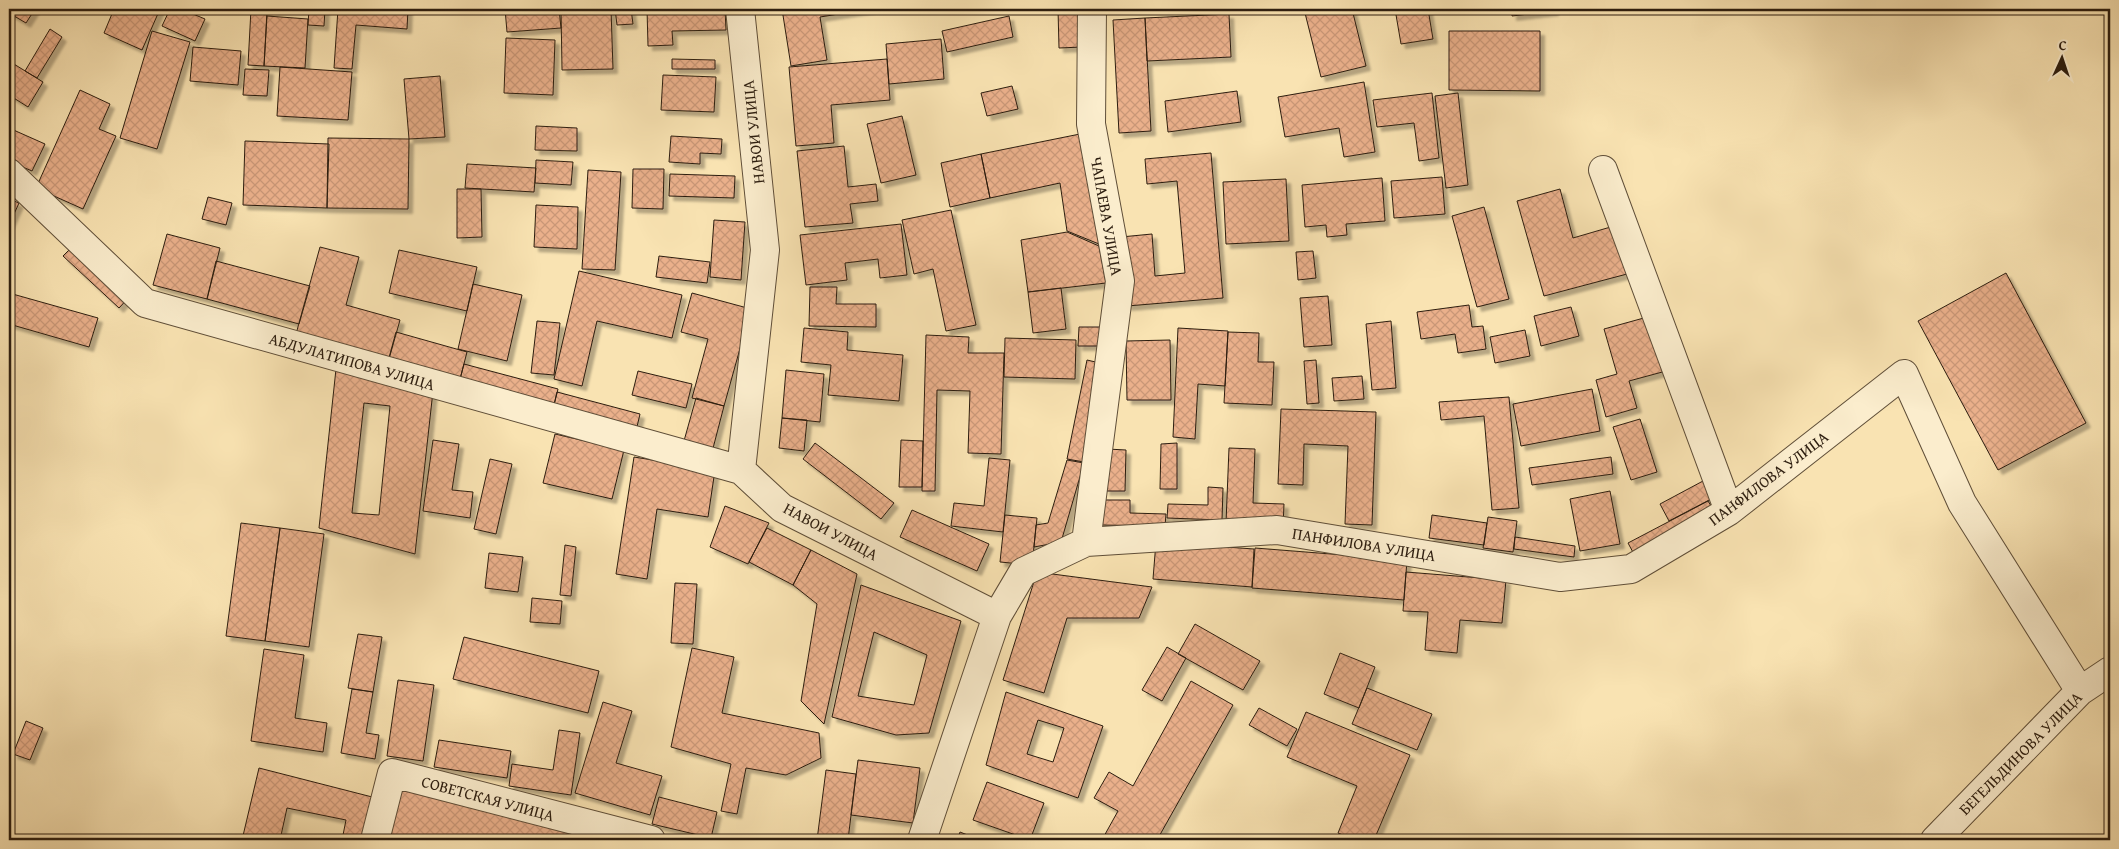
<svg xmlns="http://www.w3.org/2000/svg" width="2119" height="849" viewBox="0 0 2119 849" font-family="'Gentium Book Plus',serif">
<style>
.building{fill:url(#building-cross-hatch);stroke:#2c1d0f;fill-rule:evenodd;filter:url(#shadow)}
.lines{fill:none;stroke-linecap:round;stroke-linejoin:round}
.minor-casing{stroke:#5f4e38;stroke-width:30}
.minor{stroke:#fbedcd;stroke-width:28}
.labels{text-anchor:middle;stroke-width:4.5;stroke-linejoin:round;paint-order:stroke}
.street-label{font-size:16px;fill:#2c1d0f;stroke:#fbedcd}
</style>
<defs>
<pattern id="building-cross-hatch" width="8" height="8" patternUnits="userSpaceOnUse" patternTransform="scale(1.25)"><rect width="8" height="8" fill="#eab08b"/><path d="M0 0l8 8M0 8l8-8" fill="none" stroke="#c99777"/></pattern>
<filter id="shadow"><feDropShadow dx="4.5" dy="4.5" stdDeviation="1" flood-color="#0004"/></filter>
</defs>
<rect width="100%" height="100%" fill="#f9e3b2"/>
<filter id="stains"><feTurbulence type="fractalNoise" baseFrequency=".004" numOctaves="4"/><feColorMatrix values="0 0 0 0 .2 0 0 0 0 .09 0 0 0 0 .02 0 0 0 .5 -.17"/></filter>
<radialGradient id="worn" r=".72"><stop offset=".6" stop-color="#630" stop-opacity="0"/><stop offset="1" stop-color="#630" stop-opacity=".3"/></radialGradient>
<path class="building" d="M11 9H35L26 23 9 13Z
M114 9H160L142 50 104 33Z
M170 9H181L205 19 195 41 162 26Z
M251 9 267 11 264 66 248 65Z
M309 9H325L324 26 308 25Z
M338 9H408L407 29 356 25 352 69 334 68Z
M505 9H559L561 28 507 32Z
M561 9H611L613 69 562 70Z
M615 9H631L633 24 617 25Z
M647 9H725L726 30 672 31 673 45 648 46Z
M782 9H870L820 17 827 60 791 66Z
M1058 9H1081L1082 47 1059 48Z
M1304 9H1352L1366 66 1321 77Z
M1395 9H1428L1433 39 1401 44Z
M1512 9H1554V11L1512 16Z
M1229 14 1231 57 1147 61 1145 18Z
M267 16 308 19 305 68 264 66Z
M1009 16 1013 37 947 52 942 31Z
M1145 18 1151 131 1119 133 1113 20Z
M50 29 62 37 37 78 25 71Z
M152 31 190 42 157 149 120 138Z
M1449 31H1540V91L1449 90Z
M506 38 555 40 553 95 504 93Z
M941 39 944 79 889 84 886 44Z
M193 47 241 51 238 85 190 81Z
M672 59 715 60V69H672Z
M887 59 890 100 831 105 834 143 796 146 789 67Z
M9 61 43 82 28 107 9 95Z
M280 67 352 72 348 120 277 116Z
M245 69 269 70 267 96 243 95Z
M663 75 716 77 714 112 661 110Z
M440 76 445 137 409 139 404 79Z
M1364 82 1375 152 1344 157 1339 128 1285 137 1278 97Z
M1012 86 1018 109 987 116 981 93Z
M80 90 110 104 99 129 116 136 83 209 36 188Z
M1237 91 1241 122 1168 132 1165 101Z
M1432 93 1439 158 1419 161 1414 123 1377 127 1373 100Z
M1458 93 1468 185 1446 188 1435 96Z
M902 116 916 175 881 183 867 124Z
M536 126 577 128V151L535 150Z
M9 128 45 144 32 171 9 161Z
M1080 134 1099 244 1067 231 1060 183 990 198 981 154Z
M671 136 722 139 721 154 700 153V164L669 162Z
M328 138 409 139 408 209 327 208Z
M245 141 329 144 327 208 243 205Z
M844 146 848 187 876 184 878 201 850 204 853 223 805 227 797 151Z
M1211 153 1223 298 1127 306 1121 237 1152 234 1155 276 1185 273 1177 181 1147 184 1145 159Z
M981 154 990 198 950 207 941 163Z
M536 160 573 162 571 185 535 183Z
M467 164 536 168 534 192 465 188Z
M633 169H664L663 209 632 208Z
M588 170 621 172 615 270 582 269Z
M670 174 735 176 734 198 669 196Z
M1442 177 1445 214 1394 218 1391 181Z
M1382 178 1385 221 1346 224 1347 235 1327 237 1326 225 1305 227 1302 185Z
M1286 179 1289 241 1226 244 1223 182Z
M457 189H481L482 237 457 238Z
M1560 189 1573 238 1614 226 1627 274 1544 296 1517 201Z
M208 197 232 203 226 225 202 219Z
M9 199 19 203 9 225Z
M536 205 578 207 577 249 534 247Z
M1484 207 1509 299 1477 307 1452 216Z
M951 210 976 325 946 331 933 269 914 274 902 220Z
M714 220 745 222 741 280 710 277Z
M901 224 907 275 880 278 878 259 845 263 847 280 806 285 800 235Z
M1067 232 1099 246 1106 283 1028 292 1021 240Z
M167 234 220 248 207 299 153 285Z
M76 243 131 295 119 308 63 256Z
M320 247 359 257 346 305 400 320 389 359 296 334Z
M399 250 477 267 467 311 389 293Z
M1313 251 1316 278 1298 280 1296 252Z
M659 256 710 262 707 283 656 277Z
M216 261 310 286 299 324 207 299Z
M579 271 682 295 672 338 597 321 582 386 554 379Z
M2006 273 2086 423 1998 470 1918 321Z
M473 284 522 295 507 361 458 349Z
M810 287H837L836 304H876V327L809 326Z
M1061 288 1066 329 1033 333 1028 292Z
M9 293 98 318 89 347 9 324Z
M692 293 751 309 724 406 692 398 708 339 681 332Z
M1328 296 1332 345 1304 347 1300 298Z
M1469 305 1472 327 1483 326 1486 349 1458 353 1455 334 1421 339 1417 312Z
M1571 307 1579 336 1541 346 1534 316Z
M1651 316 1666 371 1629 381 1637 408 1606 417 1596 380 1617 374 1604 329Z
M537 321 560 323 554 375 531 373Z
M1391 321 1396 388 1372 390 1366 324Z
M1079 327H1109L1108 346H1078Z
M804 328 848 332 847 350 903 355 899 401 828 395 831 365 801 362Z
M1178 328 1228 331 1225 386 1198 384 1195 439 1173 437Z
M1525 330 1530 356 1495 363 1490 337Z
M396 332 467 352 459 383 387 365Z
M1228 332 1259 333 1258 362H1274L1272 405 1224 403Z
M926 335 969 337 968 353H1004L1001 454 968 453 970 391 937 390 935 491H922Z
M1005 338 1076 340 1075 379 1004 377Z
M1170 340 1171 400H1127L1126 341Z
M1087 360 1104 364 1084 462 1067 459Z
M1316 360 1319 403 1307 404 1304 361Z
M464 364 558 389 553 409 459 383Z
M336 369 433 391 415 554 319 528ZM364 403 390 406 379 515 352 513Z
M786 370 824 374 820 422 782 418Z
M638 371 692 384 686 408 632 395Z
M1362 376 1364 399 1334 401 1332 378Z
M1592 389 1600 431 1521 446 1513 404Z
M557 392 640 414 636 431 553 409Z
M1509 397 1519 508 1492 510 1484 416 1441 420 1439 402Z
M696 398 724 406 711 456 682 448Z
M1281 409 1376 412 1372 525 1345 524 1348 446 1304 444 1303 485 1278 484Z
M782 418 807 420 804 451 779 448Z
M1640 419 1657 472 1631 480 1613 427Z
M555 434 624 450 612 499 543 483Z
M433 440 459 444 452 490 473 492 470 518 423 511Z
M901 440 923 441 922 487H899Z
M815 443 894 503 881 519 803 459Z
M1177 443V489H1160L1161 444Z
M1229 448 1255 449 1253 503 1284 504 1283 526 1226 523Z
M1107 449 1126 450 1125 491H1105Z
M634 457 715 470 708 517 657 509 647 579 616 574Z
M1611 457 1613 474 1532 485 1529 468Z
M989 458 1010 460 1003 532 951 526 954 503 984 506Z
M490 459 512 464 496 534 474 529Z
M1067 460 1084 463 1061 542 1034 547 1036 525 1048 523Z
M1703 481 1713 498 1669 521 1660 504Z
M1208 487 1223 488 1222 520 1167 518 1168 504 1208 505Z
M1610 491 1620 544 1580 551 1570 499Z
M1100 500H1130V513L1166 514 1165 526 1100 525Z
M1708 501 1716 514 1635 556 1628 543Z
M725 506 769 523 748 564 710 547Z
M912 510 989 544 977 571 900 537Z
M1005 515 1037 518 1032 565 1000 562Z
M1432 515 1487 523 1484 545 1429 538Z
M1488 517 1517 521 1513 552 1483 548Z
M241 523 280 528 265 641 226 636Z
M280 528 324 534 309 647 265 641Z
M767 528 811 550 793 585 749 562Z
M1515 537 1575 546 1574 557 1514 549Z
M1156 542 1254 549 1252 587 1153 579Z
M565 545 576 547 571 596 560 595Z
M1255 548 1407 560 1404 600 1252 588Z
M811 550 857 574 824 724 801 701 817 604 793 585Z
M489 553 523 557 518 592 485 588Z
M1037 572 1152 587 1139 618H1067L1044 693 1003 680Z
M1406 572 1506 580 1502 623 1460 620 1457 653 1425 650 1428 612 1403 611Z
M675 583 697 584 693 644 671 643Z
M861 585 961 621 929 733 896 735 832 717ZM874 632 927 655 914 705 858 696Z
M532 598 562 601 560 624 530 622Z
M1195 624 1260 661 1243 690 1178 654Z
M358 634 382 637 373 692 348 688Z
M464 637 599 671 588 713 453 679Z
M1167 647 1186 658 1162 701 1142 690Z
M692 648 734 657 722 713 819 733 821 758 786 775 746 768 737 814 721 811 731 764 671 747Z
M264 649 304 655 295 718 327 723 323 752 251 741Z
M1340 653 1375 667 1359 708 1324 694Z
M398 680 434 685 423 761 387 756Z
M1191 681 1233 705 1157 840H1107L1103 838 1118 811 1094 798 1109 772 1133 786Z
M1367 688 1432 714 1417 750 1352 724Z
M352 689 373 692 366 733 379 735 375 759 341 753Z
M1006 692 1103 726 1078 798 986 765ZM1038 720 1064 728 1053 762 1027 754Z
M603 702 632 711 616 763 662 776 650 815 575 793Z
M1259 708 1297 729 1287 746 1249 725Z
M1306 712 1410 755 1374 840H1356L1338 833 1357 786 1287 757Z
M26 721 43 728 30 760 13 754Z
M559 730 580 733 571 795 509 786 512 764 553 770Z
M439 740 511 751 507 778 434 767Z
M858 760 920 768 913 823 851 815Z
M259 768 380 799 369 840H342L346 820 287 808 280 840H242Z
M826 770 856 774 848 840H817Z
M987 782 1044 803 1030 840 973 820Z
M398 789 582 831 580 840H386Z
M659 797 717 812 711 838 652 824Z
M960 832 980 840H957Z"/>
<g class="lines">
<g class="minor-casing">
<path id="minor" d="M740 9 765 250 741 470 782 508 997 616 922 840
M1603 170 1729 511
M9 173 145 303 741 470
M1086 542 1120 281 1091 124 1092 9
M997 616 1023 572 1086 542 1277 530 1560 577 1631 569 1729 511 1904 374 1962 503 2080 691
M375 840 392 773 651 840
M1935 840 2080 691 2110 671"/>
</g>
<use href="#minor" class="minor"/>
</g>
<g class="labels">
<g class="street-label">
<text transform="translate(753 132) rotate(-96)" y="6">НАВОИ УЛИЦА</text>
<text transform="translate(1107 216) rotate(80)" y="6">ЧАПАЕВА УЛИЦА</text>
<text transform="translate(352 361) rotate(16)" y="6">АБДУЛАТИПОВА УЛИЦА</text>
<text transform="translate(1768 478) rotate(-37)" y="6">ПАНФИЛОВА УЛИЦА</text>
<text transform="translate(831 531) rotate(28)" y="6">НАВОИ УЛИЦА</text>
<text transform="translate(1364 544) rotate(9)" y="6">ПАНФИЛОВА УЛИЦА</text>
<text transform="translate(2020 753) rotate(-45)" y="6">БЕГЕЛЬДИНОВА УЛИЦА</text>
<text transform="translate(488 798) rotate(15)" y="6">СОВЕТСКАЯ УЛИЦА</text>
</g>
</g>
<rect width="2119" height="849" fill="none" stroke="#f9e3b2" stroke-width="30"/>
<rect x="10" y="10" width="2099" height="829" fill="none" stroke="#2c1d0f" stroke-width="2.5"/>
<rect x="15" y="15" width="2089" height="819" fill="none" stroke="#2c1d0f"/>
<g transform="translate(2062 58) rotate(3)" stroke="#fbedcd" stroke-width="4" paint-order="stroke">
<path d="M0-4L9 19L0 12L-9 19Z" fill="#2c1d0f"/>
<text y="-8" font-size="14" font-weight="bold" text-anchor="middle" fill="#2c1d0f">С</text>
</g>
<rect width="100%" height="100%" filter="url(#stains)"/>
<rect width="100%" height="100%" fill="url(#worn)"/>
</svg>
